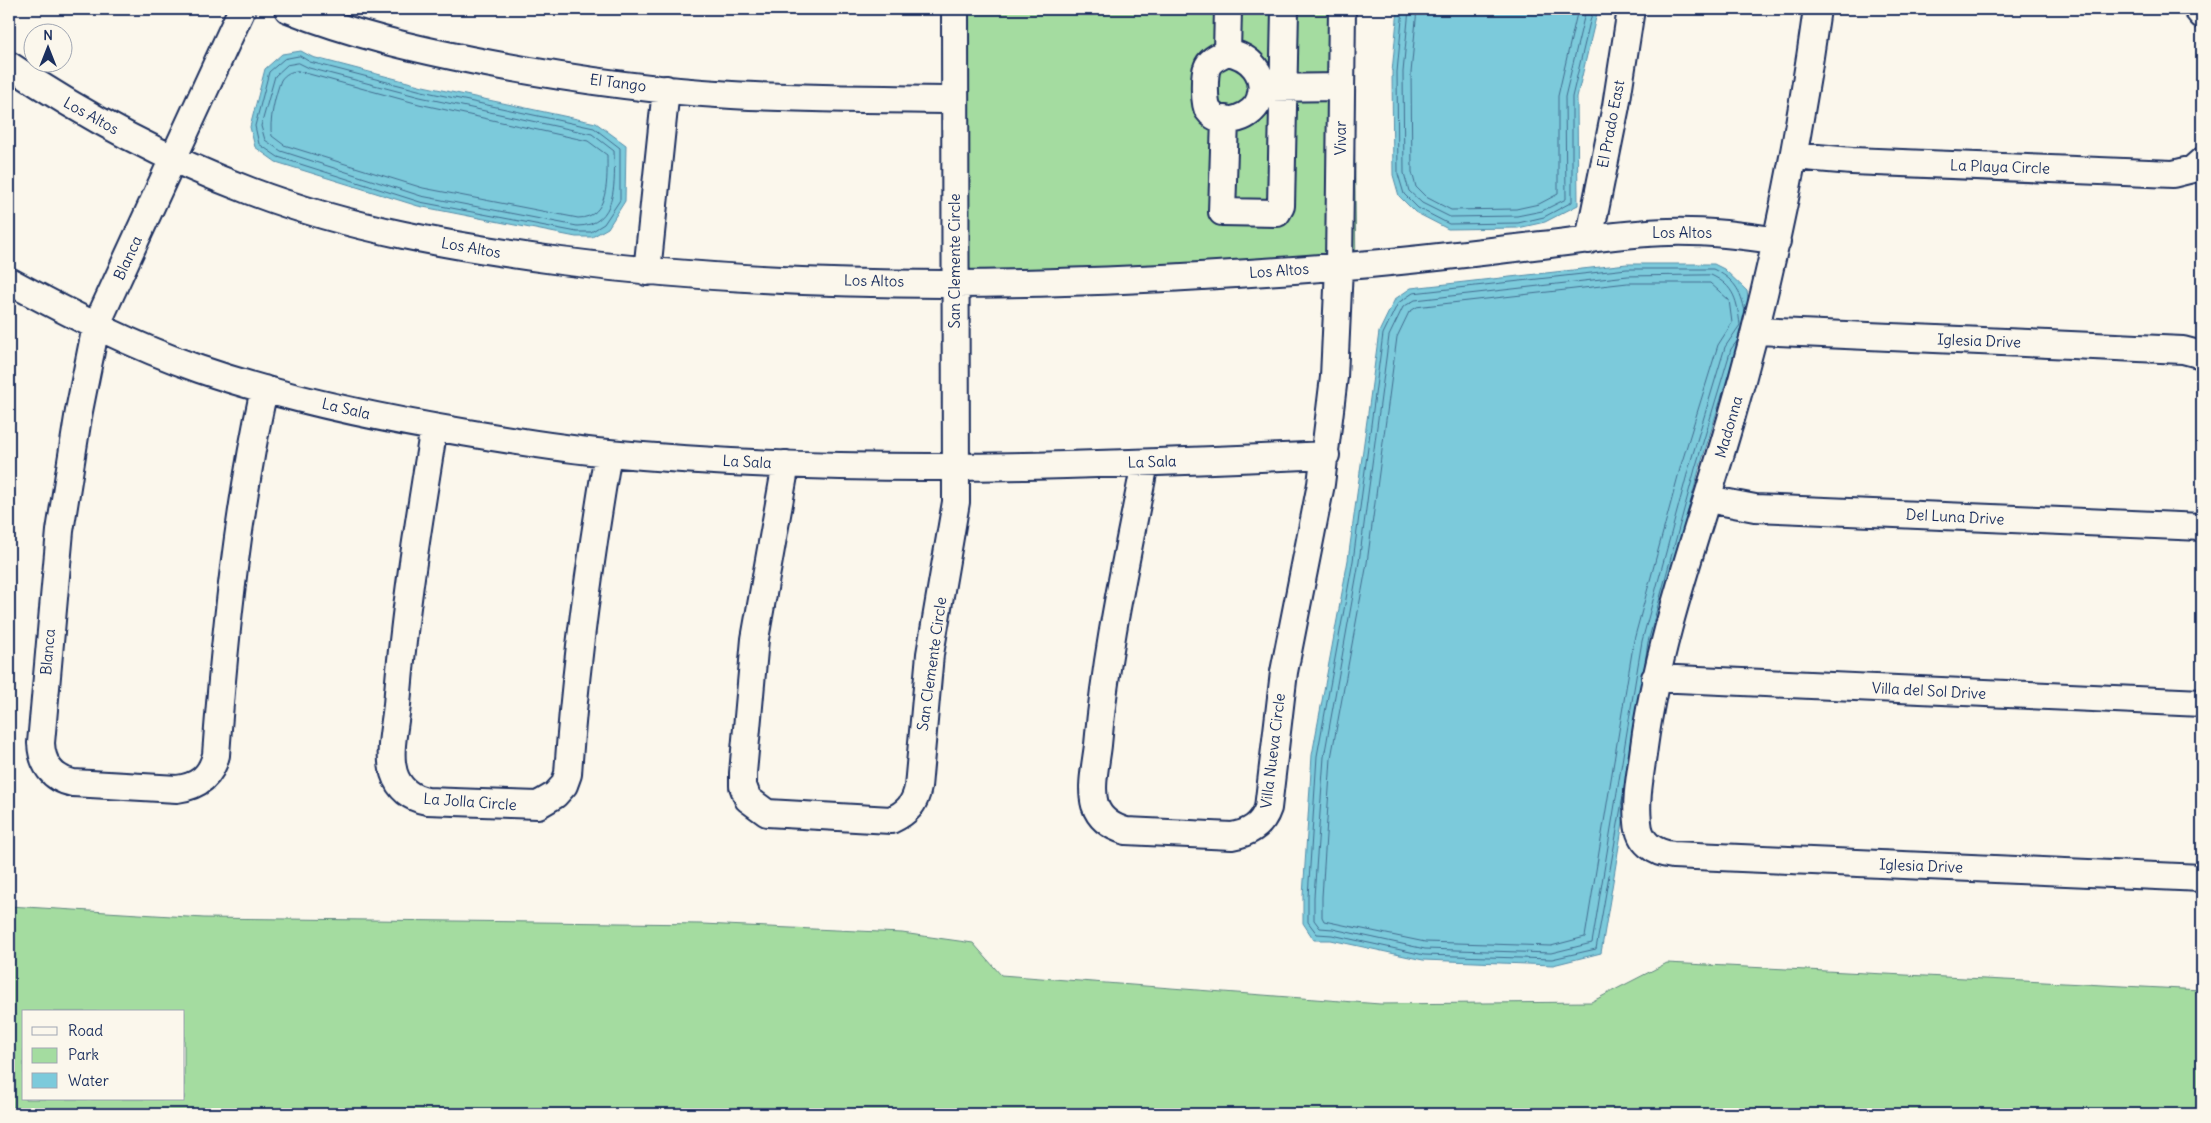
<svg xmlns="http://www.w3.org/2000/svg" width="2211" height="1123" viewBox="0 0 2211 1123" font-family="Delius,sans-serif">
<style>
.green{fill:#a4dca0;stroke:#60867f;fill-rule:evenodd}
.water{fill:#7ccadb;stroke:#558ca9}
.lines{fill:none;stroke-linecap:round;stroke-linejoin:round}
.shore{stroke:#426d90;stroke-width:1}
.minor-casing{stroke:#1b2f5e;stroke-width:30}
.minor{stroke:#fbf7ec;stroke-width:26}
.labels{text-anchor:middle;stroke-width:5;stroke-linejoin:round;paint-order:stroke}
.street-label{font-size:15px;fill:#1b2f5e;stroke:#fbf7ec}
</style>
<rect width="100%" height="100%" fill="#fbf7ec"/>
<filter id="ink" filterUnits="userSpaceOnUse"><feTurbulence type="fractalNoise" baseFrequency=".02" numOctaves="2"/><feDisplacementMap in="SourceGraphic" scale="10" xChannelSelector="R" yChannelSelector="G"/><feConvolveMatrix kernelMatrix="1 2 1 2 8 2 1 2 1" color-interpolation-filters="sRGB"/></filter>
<g filter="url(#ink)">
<path class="green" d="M952 9H1353L1356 278 960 289Z
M9 906 204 918 702 924 902 933 973 943 1001 975 1380 1004 1591 1002 1667 963 2202 990V1114H9ZM24 1012H184V1099H24Z"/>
<path class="water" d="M1398 9H1598L1577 97 1578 205 1545 222 1518 228 1448 229 1415 212 1399 196 1393 175 1392 72Z
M301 51 312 57 423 86 596 123 626 145 625 201 608 228 592 237H576L418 206 276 162 255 147 250 127 265 69 282 54Z
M1627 264H1714L1724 269 1747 291 1752 328 1736 350 1699 470 1653 644 1601 953 1553 965 1423 960 1331 940H1314L1303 923V896L1312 755 1348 560 1379 332 1395 299 1411 288Z"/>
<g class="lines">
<path class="shore" d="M1403 9 1397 72 1398 174 1404 194 1418 208 1449 224 1518 223 1544 217 1572 202V97L1593 9
M1409 9 1403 72 1404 173 1409 191 1422 203 1450 217 1517 216 1542 211 1566 199 1565 97 1586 9
M1417 9 1411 73 1412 172 1416 187 1426 197 1451 210 1516 209 1539 204 1558 194V96L1578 9
M300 56 310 62 422 91 594 128 620 148V200L604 224 591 232H577L420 202 278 157 259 144 255 126 269 72 284 59Z
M299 63 309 68 420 97 592 134 614 151C615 181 618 226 577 226L421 196 281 151 265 140 261 126 275 76 287 65Z
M298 71 419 104 588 141 607 155C607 178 610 218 578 218L423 188 284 145 272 136C268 124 276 92 281 80 285 74 291 71 298 71Z
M1711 275C1735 286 1737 301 1740 325L1725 347 1689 467 1642 641 1592 943 1551 953 1425 949 1333 929 1320 928 1314 920V897L1324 757 1359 562 1389 336 1403 307 1415 300 1628 276Z
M1628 283H1710L1729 300 1732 323 1718 345 1681 465 1634 640 1585 937 1551 946 1425 942 1324 921 1322 917V897L1331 758 1367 563 1397 337 1409 312 1417 307Z
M1644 670 1648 642 1695 469 1731 349 1738 340
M1623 796 1596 949 1552 959 1424 955 1332 935 1317 934 1308 922V897L1317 756 1353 561 1383 334 1398 303 1413 293 1627 269H1713C1734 279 1741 290 1745 312"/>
<g class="minor-casing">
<path id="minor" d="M242 9 96 326 79 411 60 531 41 743C42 764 52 779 73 783L177 789C199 786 211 776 216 755 225 631 238 510 264 389
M288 9C351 34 415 49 481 62 564 78 648 90 732 95 806 99 881 99 955 100
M1817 9C1798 148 1770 284 1731 419 1700 528 1659 634 1644 747 1641 772 1635 798 1638 822 1639 842 1654 853 1673 855L2202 878
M2197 9 2202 15
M1227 52C1250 56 1267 74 1260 98 1255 117 1222 130 1208 110 1204 104 1204 74 1207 68 1210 59 1220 56 1227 52Z
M1227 52 1228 9
M9 65C85 116 165 159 250 191 350 229 456 247 561 261 816 294 1077 287 1334 267 1403 262 1472 253 1542 245 1584 240 1626 233 1669 232 1705 231 1741 235 1777 241
M1265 88 1341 87
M1225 119 1222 212 1277 213 1281 206 1285 9
M1794 156 1852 161 2173 174 2193 169 2202 161
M1589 240 1616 106 1631 9
M647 272 666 89
M9 281C70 314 133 346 199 369 286 399 377 418 468 433 515 441 562 449 609 453 847 476 1087 466 1326 455
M1756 331 2183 350 2202 355
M434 427C419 520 404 612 397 705 395 726 388 753 394 773 399 789 411 798 427 801L538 805 555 795 564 785 568 774C575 666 590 560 608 453
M1145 463C1127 557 1106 649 1098 745 1096 763 1090 787 1095 805 1100 820 1112 827 1126 831L1232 836C1249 833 1262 826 1268 808L1284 672 1321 484 1334 377 1339 267 1342 9
M786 464 755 639 743 773V786L748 799 767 813 891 820C907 813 915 804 918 787L930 654 956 502 955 9
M1708 499 1755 508 2202 527
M1655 678 2202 703"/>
</g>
<use href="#minor" class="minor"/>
</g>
</g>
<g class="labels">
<g class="street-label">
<text transform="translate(618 83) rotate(7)" y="5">El Tango</text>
<text transform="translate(91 116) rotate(29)" y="5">Los Altos</text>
<text transform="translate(1611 124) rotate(-79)" y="5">El Prado East</text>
<text transform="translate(1341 138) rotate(-90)" y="5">Vivar</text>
<text transform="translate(2000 167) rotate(2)" y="5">La Playa Circle</text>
<text x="1682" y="238">Los Altos</text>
<text transform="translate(471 248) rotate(10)" y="5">Los Altos</text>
<text transform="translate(128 258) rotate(-65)" y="5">Blanca</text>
<text transform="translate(955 261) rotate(-90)" y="5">San Clemente Circle</text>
<text transform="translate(1279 271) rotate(-4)" y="5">Los Altos</text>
<text transform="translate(874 281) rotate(1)" y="5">Los Altos</text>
<text transform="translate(1979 341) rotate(2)" y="5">Iglesia Drive</text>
<text transform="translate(346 409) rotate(13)" y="5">La Sala</text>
<text transform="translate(1729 427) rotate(-74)" y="5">Madonna</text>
<text transform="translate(747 462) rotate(3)" y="5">La Sala</text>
<text transform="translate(1152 462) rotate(-2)" y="5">La Sala</text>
<text transform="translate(1955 517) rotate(3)" y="5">Del Luna Drive</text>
<text transform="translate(48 652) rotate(-85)" y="5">Blanca</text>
<text transform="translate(932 664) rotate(-82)" y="5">San Clemente Circle</text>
<text transform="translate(1929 691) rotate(3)" y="5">Villa del Sol Drive</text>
<text transform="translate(1273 751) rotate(-83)" y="5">Villa Nueva Circle</text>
<text transform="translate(470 802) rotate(4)" y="5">La Jolla Circle</text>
<text transform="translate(1921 866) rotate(2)" y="5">Iglesia Drive</text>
</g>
</g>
<rect width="2211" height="1123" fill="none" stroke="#fbf7ec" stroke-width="30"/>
<rect x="15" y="15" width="2181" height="1093" fill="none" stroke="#1b2f5e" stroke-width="2" filter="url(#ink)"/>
<rect x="22" y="1010" width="162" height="90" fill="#fbf7ec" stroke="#a1a7b3"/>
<rect x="32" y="1027" width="25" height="8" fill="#fbf7ec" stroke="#a1a7b3"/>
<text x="68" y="1036" font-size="15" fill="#1b2f5e">Road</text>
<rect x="32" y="1048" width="25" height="15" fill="#a4dca0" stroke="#a1a7b3"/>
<text x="68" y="1060" font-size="15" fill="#1b2f5e">Park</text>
<rect x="32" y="1073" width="25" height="15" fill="#7ccadb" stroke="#a1a7b3"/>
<text x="68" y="1086" font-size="15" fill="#1b2f5e">Water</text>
<g transform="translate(48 48)"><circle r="24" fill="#fbf7ec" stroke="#a1a7b3"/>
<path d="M0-4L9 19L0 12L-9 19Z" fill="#1b2f5e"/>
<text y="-8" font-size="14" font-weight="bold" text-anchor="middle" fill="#1b2f5e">N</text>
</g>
</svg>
